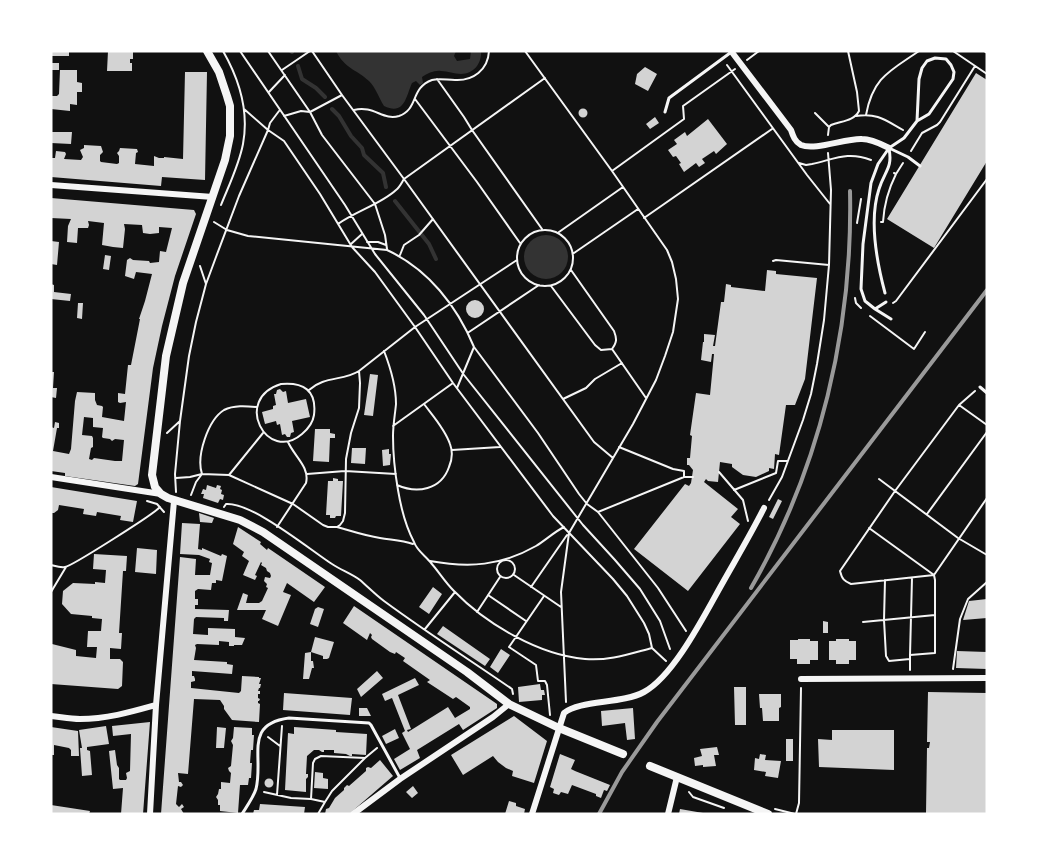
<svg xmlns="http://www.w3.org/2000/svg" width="1038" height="865" viewBox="0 0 1038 865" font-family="Karla,sans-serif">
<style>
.water{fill:#333}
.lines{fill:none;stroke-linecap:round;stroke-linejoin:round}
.stream{stroke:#333;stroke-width:4}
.building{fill:#d3d3d3;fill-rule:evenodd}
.path{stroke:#f5f5f5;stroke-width:2}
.service{stroke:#f5f5f5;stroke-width:3}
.minor{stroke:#f5f5f5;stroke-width:6}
.tertiary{stroke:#f5f5f5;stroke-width:8}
.rail{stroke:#9a9a9a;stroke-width:4}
</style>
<rect width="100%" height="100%" fill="#111"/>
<path class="water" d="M336 51H456L454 56 457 61 470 59 471 51H481C482 63 474 74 461 74 454 74 448 71 441 71 435 70 428 73 422 77L423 83 420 85 416 81 412 83C406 96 405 116 384 106 379 98 376 88 369 81 356 69 345 69 336 51Z
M524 257a22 22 0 1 1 44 0a22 22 0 1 1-44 0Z"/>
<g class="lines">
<path class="stream" d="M291 51 292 52
M298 66 302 79 316 88 325 97
M332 109 339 116 351 136 362 148 364 155 383 173 386 187
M395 201 429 244 436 259"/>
</g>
<path class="building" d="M56 51H69V56H51V52Z
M108 51 133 52V59H130V63H132V71H107Z
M51 63H59V70H51Z
M645 67 657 74 648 91 635 84 637 74Z
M60 70H77V82L82 83V92H77V105L70 104V111L51 109V96H57L59 94Z
M185 72H207L205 180 162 177 161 186 51 177V158H55L56 151 65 152 66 154 64 159 81 160 83 157 80 150 84 148V145L101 146 103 152 100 155V161L101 162 117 164 119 163V156L117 153 119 151 120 148 137 149 138 152 136 153 135 164 154 166V156L159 158H164V157L183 159Z
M976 73 987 80V161L934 248 887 219Z
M578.5 113a4.5 4.5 0 1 1 9 0a4.5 4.5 0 1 1-9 0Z
M655 117 659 123 650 129 646 124Z
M708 119 727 144 716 154 714 151 702 159 705 163 699 167 696 163 684 172 679 164 681 163 676 156 673 157 668 150 677 144 674 140 685 132 687 136Z
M51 132H72L71 144 51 143Z
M51 198 194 210 196 214 175 276 162 326 153 368 138 484 135 486 65 476V473L51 471V427L54 428 55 422 59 423V428H57L53 451 69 454 71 449 75 401 77 392 95 393V400L97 405 102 406 103 407 102 417 124 421 126 402 120 403 118 402V393L125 394 128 365H131L140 319H139L145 301 152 274 136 272 134 279 125 276 127 260 130 258 133 260 149 261 150 263 159 262 160 251 166 252 172 228 159 227V233L150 234 143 233 142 225 124 224 125 229 123 248 113 247 102 245 104 223 88 221 89 225 88 228H78L77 243 67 242 68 226 71 219 51 218ZM84 417 93 418V427L103 428 102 437 103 438 110 439 112 441 115 439 124 440 122 461H115L94 458 92 460 89 459 91 448 93 447V438L92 436 82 435Z
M51 241 59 242 57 265 51 264Z
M105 255 111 256 109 270 103 269Z
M767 270 776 271V274L817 278 805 379 795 405H786L779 455 775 454 774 469 769 468V471L756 477 743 475 732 467V464L720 462 718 482 708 481 706 479 704 482 738 509 731 517 740 524 688 591 634 549 685 484 689 486 691 483 693 470 689 465H687V458H690L692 436 690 435 696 393 710 395 714 354H712L711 362 701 360 703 342H704V334L715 335 713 346H715L721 302H724L726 284 731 285V287L765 291Z
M51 284 54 285V292L71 294 70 301 51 299Z
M466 309a9 9 0 1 1 18 0a9 9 0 1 1-18 0Z
M78 303H83L82 319 77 318Z
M51 372H54L53 388H57L56 398 51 397Z
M370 374 378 375 373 416 364 415Z
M280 389 283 392 286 391 288 403 306 399 310 417 292 421 294 432 291 433 290 437H287L285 434 282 435 280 424 277 425 276 421 265 424 262 412 273 409V406L276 405 274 394H276L277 390Z
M315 429H330V433L335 434V438H330L329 462 313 461Z
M352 448H366L365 464 351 463Z
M389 449V454H391L390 465 383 466 382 450Z
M333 478 338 479V481H343L341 516H336L335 518H330V515H326L328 481H333Z
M207 485 216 488 217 485 221 486 220 489 222 490 221 494 224 495 223 500 220 499 218 503 203 498 204 494H201L203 489 206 490Z
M51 487 137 501 133 522 120 520 121 516 97 512 96 516 83 514 84 509 59 505 58 510 54 513H51Z
M778 499 782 501 773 519 769 517Z
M199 513 214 518 212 523 200 522Z
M182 523 200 524 198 549 202 550V548L221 556 222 554 227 556 222 581 216 580V583H212L211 590 198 589 195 591V599H198V605H195V609L229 610 228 621H224V618L196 617 194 619 193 634 208 635V628L235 629V637L245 638 242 645H234V646H229V642L219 641V645L197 644 195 645 196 648 194 660 227 662V664L233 665 232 674 192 671V676H194L195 679V681L191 682V688L239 693 241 691 242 676 259 677V678H261L259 684H261L260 688H259L258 691H260V694H258V698L260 699 259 701H258V703L260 704 259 722 232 720 224 709V706L220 700 194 699 188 774 178 773 179 782H181L183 785 181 787 178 786 176 804 179 807 182 804 184 807 181 809 184 814H161L180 557 196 559 195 575H210L212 563 209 562 210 559 199 555 180 554Z
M238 527 261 542 260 544 267 550 268 548 325 587 314 602 287 583 283 592 291 595 278 626 262 619 266 610H237L243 593 248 595 246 603H259L262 601 268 588 266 587 267 584 264 581 265 577 270 578 271 576 270 573 267 571 266 568 261 565 262 563 261 562 255 575 257 576 255 580 243 575 249 561 242 556 244 552 233 544Z
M137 548 157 550 156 574 135 572Z
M94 554 127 556 126 571H123L119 633H122L121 649 110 648V659H120L123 662 122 686 118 689 51 684 52 644 76 650V656L96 658 97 647H87L88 631H101L102 619 92 618V616L71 614 62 604 63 591 73 583 95 584V582L105 583 106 570 93 569Z
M433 587 442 594 429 614 419 607Z
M987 599V618L963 620 969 601Z
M354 606 497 704V708L463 730 459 724 417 750 420 758 400 770 394 759 410 749 402 733 405 731 392 698 385 701 382 694 415 678 419 685 398 695 411 729 407 730 408 732 448 707 455 718 470 709V707L456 697 453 699 427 682 430 680 403 661 405 658 396 652 395 654 390 652 372 639 371 637 372 635 370 633 367 640 343 623Z
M318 607 324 609 318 627 310 624 315 609Z
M823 621 828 622V633H823Z
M443 626 490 659 485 666 437 634Z
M315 637 334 642 329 658 327 659H323V656L311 652Z
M798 639H810V641H818V660H810V664H797V659H790V640H798Z
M836 639H849V641H856V660H849V664H836V660H829V641H836Z
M501 649 510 655 498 673 490 667Z
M957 651 987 652V669L956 668Z
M311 652V661H313L314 668H312L309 679H303L305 653Z
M377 671 383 678 361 697 357 689Z
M540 684 541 690H544L545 695H542V700L519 702 518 687Z
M734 687H746V725H735Z
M928 692 987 693V814H926L927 748H929L930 742H927Z
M284 693 352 698 350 715 283 710Z
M759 694H781V707L779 708V721H763L762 708H760Z
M359 708H367L371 716H359Z
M633 708 635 739 627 740 625 723 602 726 601 711Z
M514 716 547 741 534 783 512 776 513 771 506 768 498 762 493 756 463 775 451 755Z
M150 722 143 814H121L123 788 113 789 109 751 115 750 117 765 119 768V779L120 780H126L127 778 126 773 130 771 131 734 113 736 112 726Z
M106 726 109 744 87 747V750L90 751 92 775 82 776 80 748H82L79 730Z
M51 727 78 731 79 756H71V750L69 748 54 745V755H51Z
M217 727 226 728 224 748H216Z
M234 727 252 728V735H254L253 750H251L250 763H252L251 778H249L248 785H240L238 813 220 811V805H218V800L216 797 218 794 219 789H221V782L230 783 231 773 229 771 228 768 231 766 233 745 231 741 233 738Z
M294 727 336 730V732L367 734 366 755 352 754V756H350L346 754 334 753V750H324V752H322L319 750H314L307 756 306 774H308V777L306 779V792L285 790 288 733 294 734Z
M395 729 399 738 386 744 382 736Z
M832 730H894V770L819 767 818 739 832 740Z
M786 739H793V761H786Z
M717 747 719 755H714L716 766 703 767V765L695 766 694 758 702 756 700 749Z
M560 754 575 760 571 769 575 771 610 785 607 791 604 790 601 798 596 796V794L572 785 568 794 561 792 559 795 553 793 554 789 550 787Z
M760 754 766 755 765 760 781 761 778 778 765 776 766 772 754 770 755 758 759 759Z
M380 760 393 776 349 814H325L326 809 329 808 335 798 344 790V788L347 785 349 786 366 771V768L368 767 371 768Z
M315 772 323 773V778L328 779V789L314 788Z
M264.5 783a4.5 4.5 0 1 1 9 0a4.5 4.5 0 1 1-9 0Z
M413 786 418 793 412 798 406 792Z
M509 801 516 803V806L525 809 524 814H505Z
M260 804 305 807 304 814H253L254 810H259Z
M51 805 90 811 89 814H51Z
M680 809 703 813V814H679Z"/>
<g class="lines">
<path class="path" d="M240 51 345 205 375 254 424 315 464 375 583 525 615 560 640 589 660 621 670 649
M268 51 310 112 322 135 375 204 385 235 387 249
M312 51 342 95 404 179 594 442 613 458
M525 51 612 171 667 250 672 262 676 279 678 299 673 332 665 356 656 380 633 424 569 533 561 592 566 702
M953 51 987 74
M984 51 987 53
M747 60 759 51
M727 65 807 175 830 204
M282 70 310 51
M437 79 464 117 472 130 542 229
M269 92 285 75
M415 99 477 182 520 243
M354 110C374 105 383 121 399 116 419 109 410 88 432 80 439 78 447 80 455 80 473 81 488 70 489 51
M279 111 270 123 268 130 284 141 320 194 352 247 375 272 415 327 453 383 553 516 613 579 627 596 644 623 649 634 652 648 666 661
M815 113 829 127
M866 115C873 77 890 71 919 51
M284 116 301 111 310 112 342 95
M856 116C878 113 885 120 903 130
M828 135 829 127 831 125C841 121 854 121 859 111L857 92 848 51
M911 151 922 133 937 125 940 122 975 66
M799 163 806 165 812 164C835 159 848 151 871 160
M612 171 684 119 683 106 735 69
M894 173 896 174 903 163
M221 205C229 185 239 165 243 144 249 112 239 79 223 51
M644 218 772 129
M214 222 227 230 248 236 387 250C428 269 457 306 474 347L538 433 579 494 587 504 598 512 658 588 686 631
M881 222H883C884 205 888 190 896 174
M857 223 861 199
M338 224C356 211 381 204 396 190 400 187 402 182 404 179L545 78
M517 258a28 28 0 1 1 56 0a28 28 0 1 1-56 0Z
M559 232 623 187
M367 242H378L386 245
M351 244 362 234
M574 253 638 209
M400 255 404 245 419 235 433 219
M773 261 776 260 829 265
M200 266 206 284
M551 286 595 345 601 350 612 349C617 342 617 339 614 331L571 270
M855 298 856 303 861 308
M893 303 896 301 987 179
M870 316 914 349 925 332
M469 332 539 285
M612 349 646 398
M384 351C391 369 396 385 396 404 395 415 393 425 393 436 393 454 395 473 398 490 401 508 406 527 414 542 417 551 426 556 431 563 439 572 445 582 454 591 486 624 539 655 585 659 609 661 629 654 652 648
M359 371 415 327 517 260
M281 384C303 382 317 390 314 415 313 422 308 429 302 434 267 464 232 399 281 384Z
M457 388 474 347
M975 391 959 405 895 491 840 571C842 579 844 581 851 584L934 575 987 498
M563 399 586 388 595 379 622 363
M959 405 987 425
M393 426 453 383
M167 433 180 421
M452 450 500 447
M719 472 743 500 748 521
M307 474 345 471 396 474
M229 475 263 433
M684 477H693
M176 478 190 477 202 474 229 475 293 504 323 525 328 527H337L340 525 343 521 345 513 346 459 351 433 359 408 360 383 359 371C343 381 324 376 309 390
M879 479 958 538 987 555
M397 485C417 494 441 490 449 467 452 460 453 452 450 444 445 429 433 416 424 404
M734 490 776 473 778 461H788
M176 492 175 474 180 421 189 356 196 322 206 284 216 257 239 196 268 130 244 109
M191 495 196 482 202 474C196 456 208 420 224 410 234 405 246 406 256 407
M769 500 782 477 803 420 811 394 817 364 824 320 829 265 831 190 828 153
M147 501 157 504 164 512
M224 507 226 504C252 502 309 549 332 564 341 570 352 574 360 580 368 587 376 595 384 601 426 632 470 660 512 689L513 694
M598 512 684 477V471L673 469 619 447
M927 514 987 432
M277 527 306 483C310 467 294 456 288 442
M337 527C351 531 366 536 380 538 392 540 402 540 413 544
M869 528 934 575 935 580V653L910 655V670
M497 569a9 9 0 1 1 18 0a9 9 0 1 1-18 0Z
M430 561C469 568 501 566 536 546 546 540 554 532 564 527
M51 565C55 566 61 568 65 567 72 566 154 514 160 507
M514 575 561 607
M885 580 884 620 886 656 889 661 910 659
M531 587 567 535
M51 592 66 567
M488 595 526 621
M544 596 509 647 536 665 538 681H545L547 685 550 715
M477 612 500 577
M863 622 935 615
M425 629 455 592
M910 655 912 578
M953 669 960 619 968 599 987 582
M268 737 280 746
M365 758 332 791 325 802 311 799 313 763 315 759 321 756 365 758 377 748
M264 792 291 798 311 799
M689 792 693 797 724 808
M277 795 282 726
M775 809 795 814
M318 814 325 802
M796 814 799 803 801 688"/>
<path class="service" d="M665 112 669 98 730 53
M889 148 908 157 920 166
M885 293C877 263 869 219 879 189 884 172 893 168 889 149
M875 309 886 302
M891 319 875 309 865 301 861 289 863 244 871 183 878 164 889 148 904 138 917 121 929 114 953 79 954 72 951 65 946 59 935 58 927 61 922 68 919 79 917 121
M980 387 987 393
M242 814C247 806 253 798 256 789 264 757 243 724 289 718L369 723 371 725 400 778"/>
<path class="minor" d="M731 51 791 130C793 136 795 142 801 145 815 151 846 138 862 139 872 139 881 144 889 148
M51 185 213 197
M51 477 161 494
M801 679 987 678
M51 716C61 717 70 719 80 719 107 719 131 712 156 705
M150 814 156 705 174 501
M353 814 400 779 493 717 509 704
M532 814 564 713C580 700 622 704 644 692 674 676 705 614 722 584 736 559 751 534 764 508
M668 814 677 777"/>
<path class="tertiary" d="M207 51 219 72 227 96 230 106V136L225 160 183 283 166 356 152 475 155 487 161 494 168 498 240 520 263 532 467 672 509 704 559 728 623 754
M650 766 768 814"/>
<path class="rail" d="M751 588C820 468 853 329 850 191
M599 814 622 772 657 722 987 290"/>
</g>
<rect width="1038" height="865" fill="none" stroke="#ffffff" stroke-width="105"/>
</svg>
